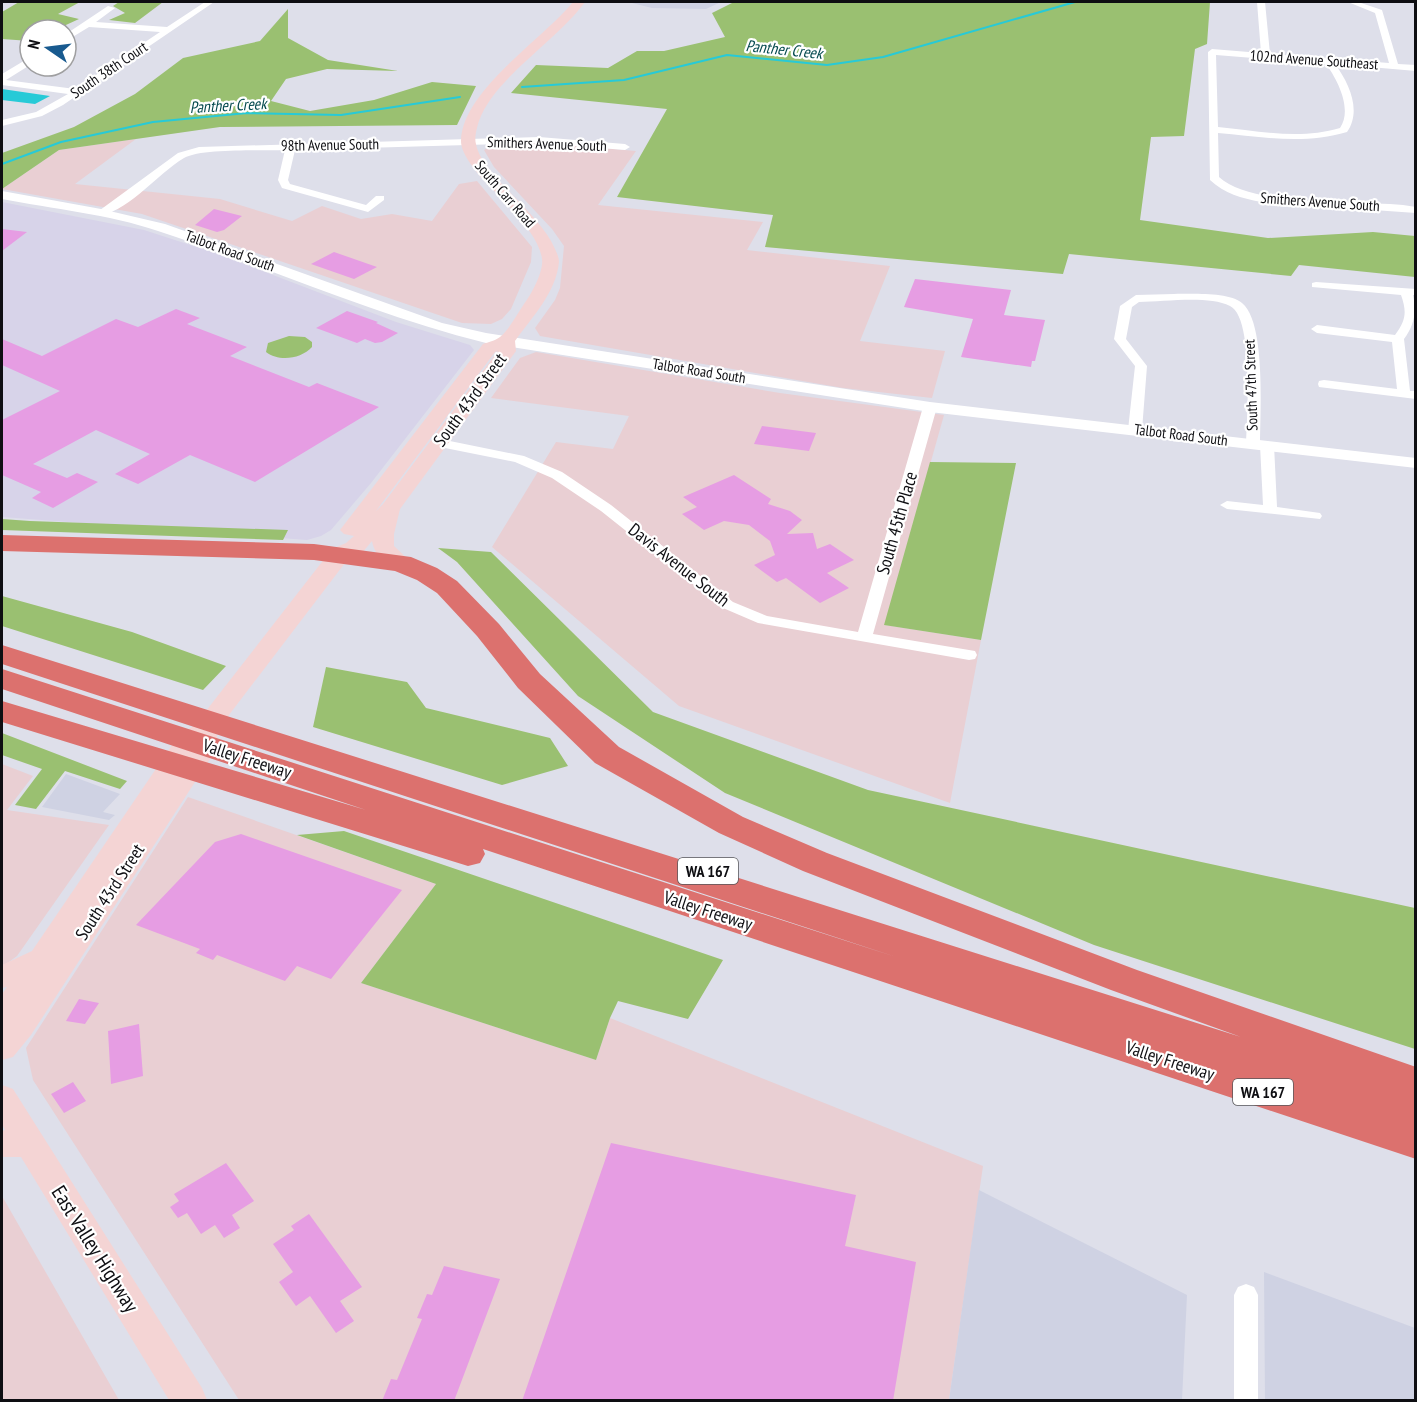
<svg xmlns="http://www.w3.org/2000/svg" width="1417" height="1402" viewBox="0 0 1417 1402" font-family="'PT Sans Narrow',sans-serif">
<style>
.commercial{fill:#e9cfd3}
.built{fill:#cfd2e3}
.medical{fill:#d7d3e9}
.green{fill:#9ac071}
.water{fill:#27cad7}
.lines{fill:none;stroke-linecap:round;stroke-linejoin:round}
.stream{stroke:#27cad7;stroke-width:2}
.building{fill:#e69de3}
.minor{fill:#fff;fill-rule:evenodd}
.tertiary{fill:#fff;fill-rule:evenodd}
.secondary{fill:#f4d4d4;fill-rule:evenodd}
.motorway{fill:#dc716e;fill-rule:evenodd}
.labels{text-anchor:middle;stroke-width:4.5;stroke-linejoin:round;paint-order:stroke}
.far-street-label{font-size:15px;fill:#0e0e12;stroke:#fff}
.far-water-label{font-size:16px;font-style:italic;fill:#054a4f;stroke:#fff}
.shield{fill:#fff;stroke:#565659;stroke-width:1.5}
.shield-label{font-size:16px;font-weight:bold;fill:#0e0e12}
.street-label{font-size:18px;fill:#0e0e12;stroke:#fff}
.near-street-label{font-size:21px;fill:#0e0e12;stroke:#fff}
</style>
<rect width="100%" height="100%" fill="#dedfea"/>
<path class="commercial" d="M136 139 75 184 220 199 292 221 322 206 361 219 392 214 432 221 459 184 477 181 532 247 531 262 511 309 502 319 491 324 462 323 142 214 2 189 59 150Z
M545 143 636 151 598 205 763 222 747 250 890 266 860 341 945 351 932 398 843 388 540 336 535 328 555 300 560 288 564 246 552 229 494 167 484 150 494 144Z
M536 352 780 393 944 415 885 625 981 640 950 803 679 706 492 547 556 442 613 449 629 416 491 398 520 358Z
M2 764 33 776 7 810 109 825 17 956 2 967Z
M188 797 436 884 361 983 596 1060 610 1018 983 1166 949 1400H239L33 1080 26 1048Z
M2 1196 119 1400H2Z"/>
<path class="built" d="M628 2H721L706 9 652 8Z
M66 774 120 794 103 812 115 815 109 820 42 807Z
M979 1190 1187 1295 1182 1400H949Z
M1264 1272 1415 1328V1400H1265Z"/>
<path class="medical" d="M2 202 144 230 218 254 396 322 470 345 474 350 371 483 331 530 321 536 307 540 2 517Z"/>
<path class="green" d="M19 2H80L58 14 79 19 55 30H30V41L2 39V12Z
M119 2H163L135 23 109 20 125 13 113 6Z
M734 2H1210L1207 44 1195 49 1184 136 1151 137 1140 220 1268 238 1373 232 1415 236V277L1299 265 1291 276 1069 254 1063 274 765 247 773 215 617 197 667 109 511 93 536 65 608 68 637 51H664L725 37 712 13Z
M288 9V38L328 60 398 71 327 69 286 79 271 101 310 111 374 100 432 82 476 86 457 125 220 127 59 150 2 189V153L74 127 135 94 183 58 260 41Z
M289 336 305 337 312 342V347C301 359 279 362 266 352L268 343Z
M930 462 1016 463 981 640 884 625Z
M2 519 30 521 288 530 283 540 2 530Z
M438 548 491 552 653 712 868 790 1415 908V1049L1094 945 725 793 578 696 457 562Z
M2 596 132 632 226 666 203 690 2 626Z
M326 667 407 682 426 708 550 738 568 766 502 785 313 727Z
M2 733 127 781 120 789 65 771 36 809 15 805 42 769 2 755Z
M344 831 723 960 688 1019 618 1001 610 1018 596 1060 361 983 436 884 297 835Z"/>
<path class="water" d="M2 89 50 96 35 104 2 100Z"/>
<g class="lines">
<path class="stream" d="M522 87 624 80 727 55 827 65 883 57 1075 2
M2 164 61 142 153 122 247 113 341 115 460 97"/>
</g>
<path class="building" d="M214 209 242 216 224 230 217 232 195 225Z
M2 229 27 232 2 251Z
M334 252 377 267 354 279 311 264Z
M915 279 1011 290 1004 315 1045 320 1035 361H1032L1031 367 961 357 973 319 904 307Z
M176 309 200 318 187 324 247 347 230 356 309 387 317 383 379 407 255 482 190 455 138 484 115 474 150 454 96 430 33 464 67 478 77 473 98 482 53 508 32 498 41 492 2 475V420L60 391 2 365V339L42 356 116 319 138 327Z
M347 311 378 322 376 323 398 333 382 342 375 343 365 339 357 343 316 328Z
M762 426 816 433 809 451 754 444Z
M734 475 771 499 768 504 790 511 802 520 787 534 813 533 817 549 830 544 854 560 827 573 849 588 820 603 786 578 777 582 754 565 775 555 770 541 749 525 724 521 704 530 682 514 697 507 683 497Z
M241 834 402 890 331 979 297 966 285 981 217 955 213 960 196 953 200 949 136 925 215 842Z
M79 999 99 1003 85 1024 66 1021Z
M139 1024 143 1076 111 1084 108 1031Z
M73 1082 86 1101 64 1113 51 1094Z
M611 1143 856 1195 845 1246 916 1262 893 1401H522Z
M226 1163 254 1201 232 1215 240 1228 224 1238 215 1225 201 1234 187 1213 178 1218 170 1207 179 1201 174 1194Z
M309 1214 362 1287 340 1301 354 1321 336 1333 310 1296 296 1306 279 1282 293 1272 273 1244 294 1230 291 1226Z
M444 1266 500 1279 454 1401H382L391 1379 397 1380 422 1319 417 1318 427 1294 432 1295Z"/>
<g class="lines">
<path class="minor" d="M205 2H214L63 105 42 116 2 126V120L36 112 68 94 2 85V74L27 59 30 58V65L6 80 75 89 160 32 89 27 66 41V34L108 6 115 8 96 22 167 27Z
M1257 2H1265L1270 54 1389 63 1375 13 1348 2H1358L1382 10 1398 64 1416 65V71L1335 64C1349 83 1362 111 1347 132 1304 145 1263 137 1218 133L1219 177C1253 208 1356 200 1403 205L1416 207V213L1261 202C1241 198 1225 194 1210 180L1208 52 1212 49 1261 53ZM1216 55 1326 64C1337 79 1353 109 1340 128 1300 140 1259 131 1218 127Z
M539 137 625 144 630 147 625 150 539 143 295 150 288 180 290 184 366 205 376 196H384V200L368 212 282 188 278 180 285 150C262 151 202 148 184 158 156 175 133 207 101 216L96 213 178 153 199 147Z
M1316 282 1416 289V295H1413C1417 313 1414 325 1404 339L1410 391H1416V399L1319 387 1318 384 1319 381 1324 380 1397 389 1392 342 1317 333 1311 329 1317 325 1395 335C1406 320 1407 312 1401 295L1312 287V283Z
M1174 294C1191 294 1229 292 1242 303 1266 322 1260 413 1260 443L1258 446 1253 447 1246 443C1247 418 1254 317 1230 306 1208 295 1164 302 1139 302L1132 307 1126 339 1147 366 1142 430 1135 434 1128 430 1135 366 1114 339 1120 306 1136 295Z
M930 403 937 407 873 634 975 651 977 655 975 659 969 660 758 623 723 608 601 511 552 478 515 462 440 447 433 443 440 439 524 456 562 472 611 505 733 602 767 616 858 632 923 407Z
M1267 441 1274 445 1277 507 1320 513 1322 516 1320 519 1227 509 1220 505 1227 501 1263 505 1260 445Z
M1246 1284 1254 1287 1258 1295V1400H1234V1295L1238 1287Z"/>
<path class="tertiary" d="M2 191 101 209 165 224 442 323 486 333 930 402 1416 458V468L930 412 486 343C374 315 268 267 158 231 108 214 53 209 2 199Z"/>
<path class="secondary" d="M573 2H585C557 41 494 78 479 121 477 127 474 138 476 144 481 174 541 214 555 249 557 253 559 258 559 262 556 293 532 317 515 341L516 351 400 509 394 534V546L412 563 409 568C392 572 375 558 372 541L362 553 348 559 216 732 219 745 31 1035 13 1057 2 1060V994L7 987 2 988V965L32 951 179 735 195 725 332 549 346 543 354 536 344 534 340 530 483 344C488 342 495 341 500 337 509 330 517 314 524 304 531 295 544 271 542 259 539 232 498 196 480 176 473 167 461 153 461 141 462 91 543 39 573 2ZM498 351 383 504 376 511 495 352Z
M2 1085 13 1089 202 1388 207 1400H169L21 1157H2V1131L5 1130 2 1124Z"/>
<path class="motorway" d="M2 535 314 544 411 557 437 568 457 581 499 624 540 674 619 747 743 817 827 853 1137 970 1416 1067V1159L483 849 485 854 480 863 468 866 2 722V701L366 810 2 689V669L896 957 2 664V645L1241 1037 1111 990 803 871 719 833 595 763 518 688 477 636 437 593 417 580 395 571 314 560 2 551Z"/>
</g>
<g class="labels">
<g class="far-street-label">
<text transform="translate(1314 60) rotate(4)" y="5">102nd Avenue Southeast</text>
<text transform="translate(109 70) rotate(-34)" y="5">South 38th Court</text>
<text transform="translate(547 144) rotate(2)" y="5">Smithers Avenue South</text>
<text transform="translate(330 145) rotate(-1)" y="5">98th Avenue South</text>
<text transform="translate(505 194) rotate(49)" y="5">South Carr Road</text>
<text transform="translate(1320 202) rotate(4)" y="5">Smithers Avenue South</text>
<text transform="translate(230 251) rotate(20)" y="5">Talbot Road South</text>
<text transform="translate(699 371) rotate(9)" y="5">Talbot Road South</text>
<text transform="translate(1251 385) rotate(-92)" y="5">South 47th Street</text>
<text transform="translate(1181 435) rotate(7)" y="5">Talbot Road South</text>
</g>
<g class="far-water-label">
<text transform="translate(784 49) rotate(6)" y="6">Panther Creek</text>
<text transform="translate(228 105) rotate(-3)" y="6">Panther Creek</text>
</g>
<g class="shield">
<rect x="678" y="858" width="60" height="26" rx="4.5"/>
<rect x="1233" y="1079" width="60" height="26" rx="4.5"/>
</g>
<g class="shield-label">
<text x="708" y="877">WA 167</text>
<text x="1263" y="1098">WA 167</text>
</g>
<g class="street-label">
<text transform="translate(470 400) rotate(-54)" y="6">South 43rd Street</text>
<text transform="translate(897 523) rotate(-74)" y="6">South 45th Place</text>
<text transform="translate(679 565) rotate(38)" y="6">Davis Avenue South</text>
<text transform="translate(247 759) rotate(18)" y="6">Valley Freeway</text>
<text transform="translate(110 892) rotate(-57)" y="6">South 43rd Street</text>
<text transform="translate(708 911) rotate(18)" y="6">Valley Freeway</text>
<text transform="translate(1170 1061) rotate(18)" y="6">Valley Freeway</text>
</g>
<g class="near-street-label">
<text transform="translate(95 1249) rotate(58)" y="7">East Valley Highway</text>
</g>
</g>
<rect width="1417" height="1402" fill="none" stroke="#0e0e12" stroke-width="6"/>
<g transform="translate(48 48) rotate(284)"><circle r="28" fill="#ffffff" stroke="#9f9fa0" stroke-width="1.5"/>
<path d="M0-4.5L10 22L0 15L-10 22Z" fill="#185a8f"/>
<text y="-9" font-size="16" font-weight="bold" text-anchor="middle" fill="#0e0e12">N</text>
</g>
</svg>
